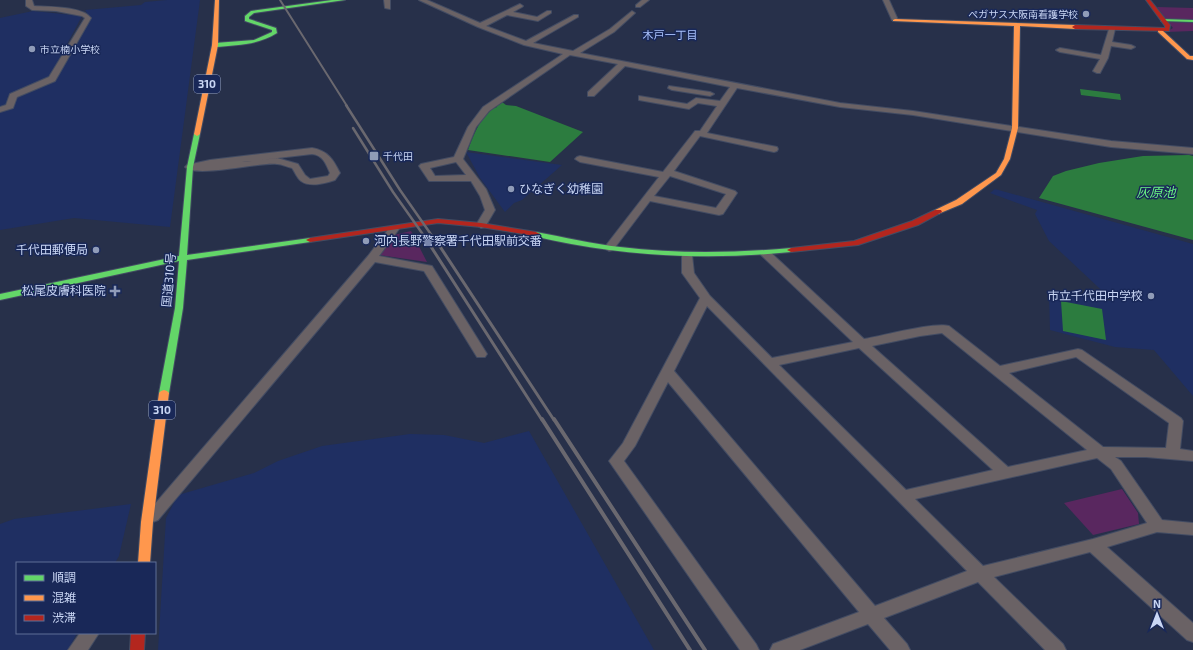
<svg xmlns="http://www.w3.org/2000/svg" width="1193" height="650" viewBox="0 0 1193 650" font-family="'Exo 2','Noto Sans JP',sans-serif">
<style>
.built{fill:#1f2f62}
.green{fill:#59275f}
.water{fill:#2c7c3f}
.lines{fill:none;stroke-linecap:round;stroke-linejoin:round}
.street-casing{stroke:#434c63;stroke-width:2}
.fast-casing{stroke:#434c63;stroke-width:2}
.slow-casing{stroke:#434c63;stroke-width:2}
.jam-casing{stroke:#434c63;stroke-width:2}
.street{fill:#6a6265;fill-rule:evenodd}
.fast{fill:#63d668;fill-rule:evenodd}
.slow{fill:#ff974d;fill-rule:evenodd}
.jam{fill:#b3261e;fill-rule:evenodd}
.rail-far3{stroke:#6a686f;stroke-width:2}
.rail-far2{stroke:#6a686f;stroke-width:2.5}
.rail-far1{stroke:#6a686f;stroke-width:3}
.rail{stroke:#6a686f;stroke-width:4}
.poi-dot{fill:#909cb8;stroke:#192858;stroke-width:1.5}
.labels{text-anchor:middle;stroke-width:3;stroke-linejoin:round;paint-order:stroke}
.far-poi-label{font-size:10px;fill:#c9d6f4;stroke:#192858;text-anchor:start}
.far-neighbourhood-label{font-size:11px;fill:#aac2fd;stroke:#192858}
.shield{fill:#192858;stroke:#94a2c5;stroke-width:1}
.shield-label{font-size:11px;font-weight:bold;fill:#c9d6f4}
.poi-label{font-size:12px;fill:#c9d6f4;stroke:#192858;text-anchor:end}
.street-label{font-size:12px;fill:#c9d6f4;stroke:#192858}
.water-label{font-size:13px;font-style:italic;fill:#69f482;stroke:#192858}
</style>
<rect width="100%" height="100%" fill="#27304a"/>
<path class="built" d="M167 0H200L170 227 74 218 0 230V111L17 95 55 79 91 19 85 10 141 5 145 2Z
M33 11 82 16 48 80 8 96 6 105 0 109V18Z
M466 152 562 165 522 200 514 203 505 212 480 178Z
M995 189 1193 244V396L1154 350 1115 347 1050 330 1049 291 1113 301 1049 241 1035 214 1037 210 990 193Z
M529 431 654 650H158L166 518 178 495 254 473 278 461 322 446 410 434 444 435 484 443Z
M131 504 119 556 115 563H17V633H77L68 650H0V524L14 519Z"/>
<path class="green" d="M1157 7 1193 8V20L1166 19Z
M1168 22 1193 23V31L1166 32 1173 28Z
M411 231 427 262 379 255 394 235Z
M1122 489 1138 513 1139 524 1093 535 1064 503Z"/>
<path class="water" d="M1080 89 1120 94 1121 100 1081 95Z
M502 102 506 105 516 106 583 132 550 162 468 150C473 137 482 111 497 107V103Z
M1189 155 1193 156V240L1039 198 1053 176 1066 171 1099 163 1143 156Z
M1061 301 1102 309 1106 340 1063 331Z"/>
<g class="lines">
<g class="street-casing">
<path id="street" d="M26 0H32L34 6C49 7 82 6 91 18L55 81 17 97 13 108 0 112V107L6 105 10 94 49 77 85 18 82 16 56 11 32 10 26 6Z
M384 0H390V9L385 8Z
M419 0H427L480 23 520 4 523 6 522 7 513 12 537 17 547 11H551V13L538 21 507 15 486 26 526 41 574 15H578V17L533 43 573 51 610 29 632 11 635 13 614 32 580 53 840 103 913 111 1111 141 1193 148V154L1111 147 913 115 840 107 737 88 707 133 777 147 778 149 777 151 774 152 700 136 674 171 735 191 737 193 723 214 719 215 650 201 613 250 609 251 604 248 659 177 580 162 575 159 577 157 580 156 663 172 695 131H700L717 106 698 103 689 109 639 100V96L687 104 696 98 720 101 730 87 625 66 594 96H588V92L618 64 570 55 489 111 476 127 463 159 486 189 495 210 485 227 481 228 476 225 485 210 480 196 471 181H429L419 166 421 164 454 157 468 127 483 107 563 54 524 45 478 27ZM456 162 466 175 435 176 430 168ZM670 176 726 194 716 208 654 196Z
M642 0H649L640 7H636V5Z
M883 0H889L898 20 897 21 892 20Z
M1112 27 1115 29 1112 42 1131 45 1135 47 1131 49 1111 46 1108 58 1100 73H1097L1093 71 1100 59 1060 52 1056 50 1060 48 1101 55 1109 29Z
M669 86 710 92 714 94 710 96 672 90 668 88Z
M312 148C328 151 333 159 340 173L335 180C326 183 310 188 301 181 297 178 295 172 292 168 287 167 282 164 277 164 259 162 196 178 185 167L187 165 210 160ZM312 154C323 155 326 164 330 173L328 176 310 179 305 175 298 164 277 158 242 162Z
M394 226 399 229 379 256 432 266 487 354 485 357H477L424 271 375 262 158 520 153 522 148 520 145 516 148 512 368 256 390 227Z
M765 250 769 251 864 339C883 336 933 322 949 326L1000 366 1078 349 1082 350 1181 418 1183 421 1180 449 1193 451V461L1146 457H1115L1121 461 1162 520 1193 523V535L1157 532 1107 547 1193 623V642L1187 640 1090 552 994 577 1063 644 1066 650H1045L978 582 884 618 907 644 910 650H890L868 624 800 650H770L773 644 859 612 668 382 635 446 624 461 756 644 759 650H740L609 461 623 443 700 298 682 273V255L683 253 687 252 692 255 694 273 710 296 772 358 853 342 761 255 760 253ZM707 306 967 571 875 606 674 371ZM942 333 1087 450 1008 467 872 346 920 336ZM859 348 993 470 906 490 779 365ZM1076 357 1169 423 1166 448 1103 447 1009 373ZM1097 458 1111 469 1147 523 1093 539 983 566 915 499Z
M80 633H99L88 650H68Z"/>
</g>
<g class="fast-casing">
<path id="fast" d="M332 0H345L254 13 249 17V19L276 28 277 33C258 45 237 45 215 47L212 45 215 43 254 40 272 32V30L245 21V16L251 11Z
M1161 19 1193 20V22L1163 21H1161Z
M197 132 200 134 193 167 187 255 310 238 314 240 310 242 187 260 183 308 169 393 167 395H161L159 393 175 308 179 261 0 300V294L179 256 187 167 194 134Z
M533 232H536C564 237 592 244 620 247 677 254 734 253 791 248L795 250 791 252C704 261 618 256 533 236L532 234Z"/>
</g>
<g class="slow-casing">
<path id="slow" d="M215 0H219L218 45 200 134 197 136 194 134 212 45Z
M895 19 1075 25 1078 27 1075 29 1020 26 1018 128 1010 159 1001 175 962 204 938 214 934 212 935 210 956 200 996 173 1004 159 1012 128 1014 26 893 21V20Z
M1158 30H1162L1190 56H1193V60L1187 59 1158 32Z
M164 390 167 391 169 393 153 522 150 563H138L141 522 159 393 161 391Z"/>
</g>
<g class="jam-casing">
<path id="jam" d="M1146 0H1150L1170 25 1169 31 1075 29 1072 27 1075 25 1165 28V26Z
M935 210H941L942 212 918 225 858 245 791 252 787 250 791 248 854 241 912 221Z
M438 219 481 223 536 232 540 234 536 236 481 227 438 223 310 242 306 240 310 238Z
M131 633H145L144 650H130Z"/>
</g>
<use href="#street" class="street"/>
<use href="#fast" class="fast"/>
<use href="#slow" class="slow"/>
<use href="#jam" class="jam"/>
<path class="rail-far3" d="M280 0 347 106"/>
<path class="rail-far2" d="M346 105 400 190 437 243
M353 128 393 192 429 243"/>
<path class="rail-far1" d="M428 242 542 420
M437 242 554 420"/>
<path class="rail" d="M542 419 690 650
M554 419 705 650"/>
</g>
<g class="poi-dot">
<circle cx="1086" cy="14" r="4"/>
<circle cx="32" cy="49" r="4"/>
<rect x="369" y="151" width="10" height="10" rx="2"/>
<circle cx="511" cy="189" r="4"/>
<circle cx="366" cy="241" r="4"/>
<circle cx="96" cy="250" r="4"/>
<path d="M113 285h4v4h4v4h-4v4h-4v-4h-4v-4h4z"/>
<circle cx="1151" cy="296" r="4"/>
</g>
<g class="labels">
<g class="far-poi-label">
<text x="1078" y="18" text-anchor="end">ぺガサス大阪南看護学校</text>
<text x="40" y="53">市立楠小学校</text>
<text x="383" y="160">千代田</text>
</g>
<g class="far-neighbourhood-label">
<text x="670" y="39">木戸一丁目</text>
</g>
<g class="shield">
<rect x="194" y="75" width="26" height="18" rx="3"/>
<rect x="149" y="401" width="26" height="18" rx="3"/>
</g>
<g class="shield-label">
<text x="207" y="88">310</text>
<text x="162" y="414">310</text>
</g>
<g class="poi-label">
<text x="519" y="193" text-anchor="start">ひなぎく幼稚園</text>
<text x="374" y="245" text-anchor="start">河内長野警察署千代田駅前交番</text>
<text x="88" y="254">千代田郵便局</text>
<text x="106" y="295">松尾皮膚科医院</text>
<text x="1143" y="300">市立千代田中学校</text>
</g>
<g class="street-label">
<text transform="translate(169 280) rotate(-85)" y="4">国道310号</text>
</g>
<g class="water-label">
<text x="1156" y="197">灰原池</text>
</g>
</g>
<rect x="16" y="562" width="140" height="72" fill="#192858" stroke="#5f6e96"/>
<rect x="24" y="575" width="20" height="6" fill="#63d668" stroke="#5f6e96"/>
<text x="52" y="582" font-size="12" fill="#c9d6f4">順調</text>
<rect x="24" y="595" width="20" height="6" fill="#ff974d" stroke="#5f6e96"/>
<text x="52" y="602" font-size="12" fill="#c9d6f4">混雑</text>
<rect x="24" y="615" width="20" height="6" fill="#b3261e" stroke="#5f6e96"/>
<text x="52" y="622" font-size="12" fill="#c9d6f4">渋滞</text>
<g transform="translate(1157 614)" stroke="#192858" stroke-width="3" paint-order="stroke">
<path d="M0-3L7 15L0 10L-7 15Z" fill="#c9d6f4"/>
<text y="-6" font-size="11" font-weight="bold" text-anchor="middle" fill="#c9d6f4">N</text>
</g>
</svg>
